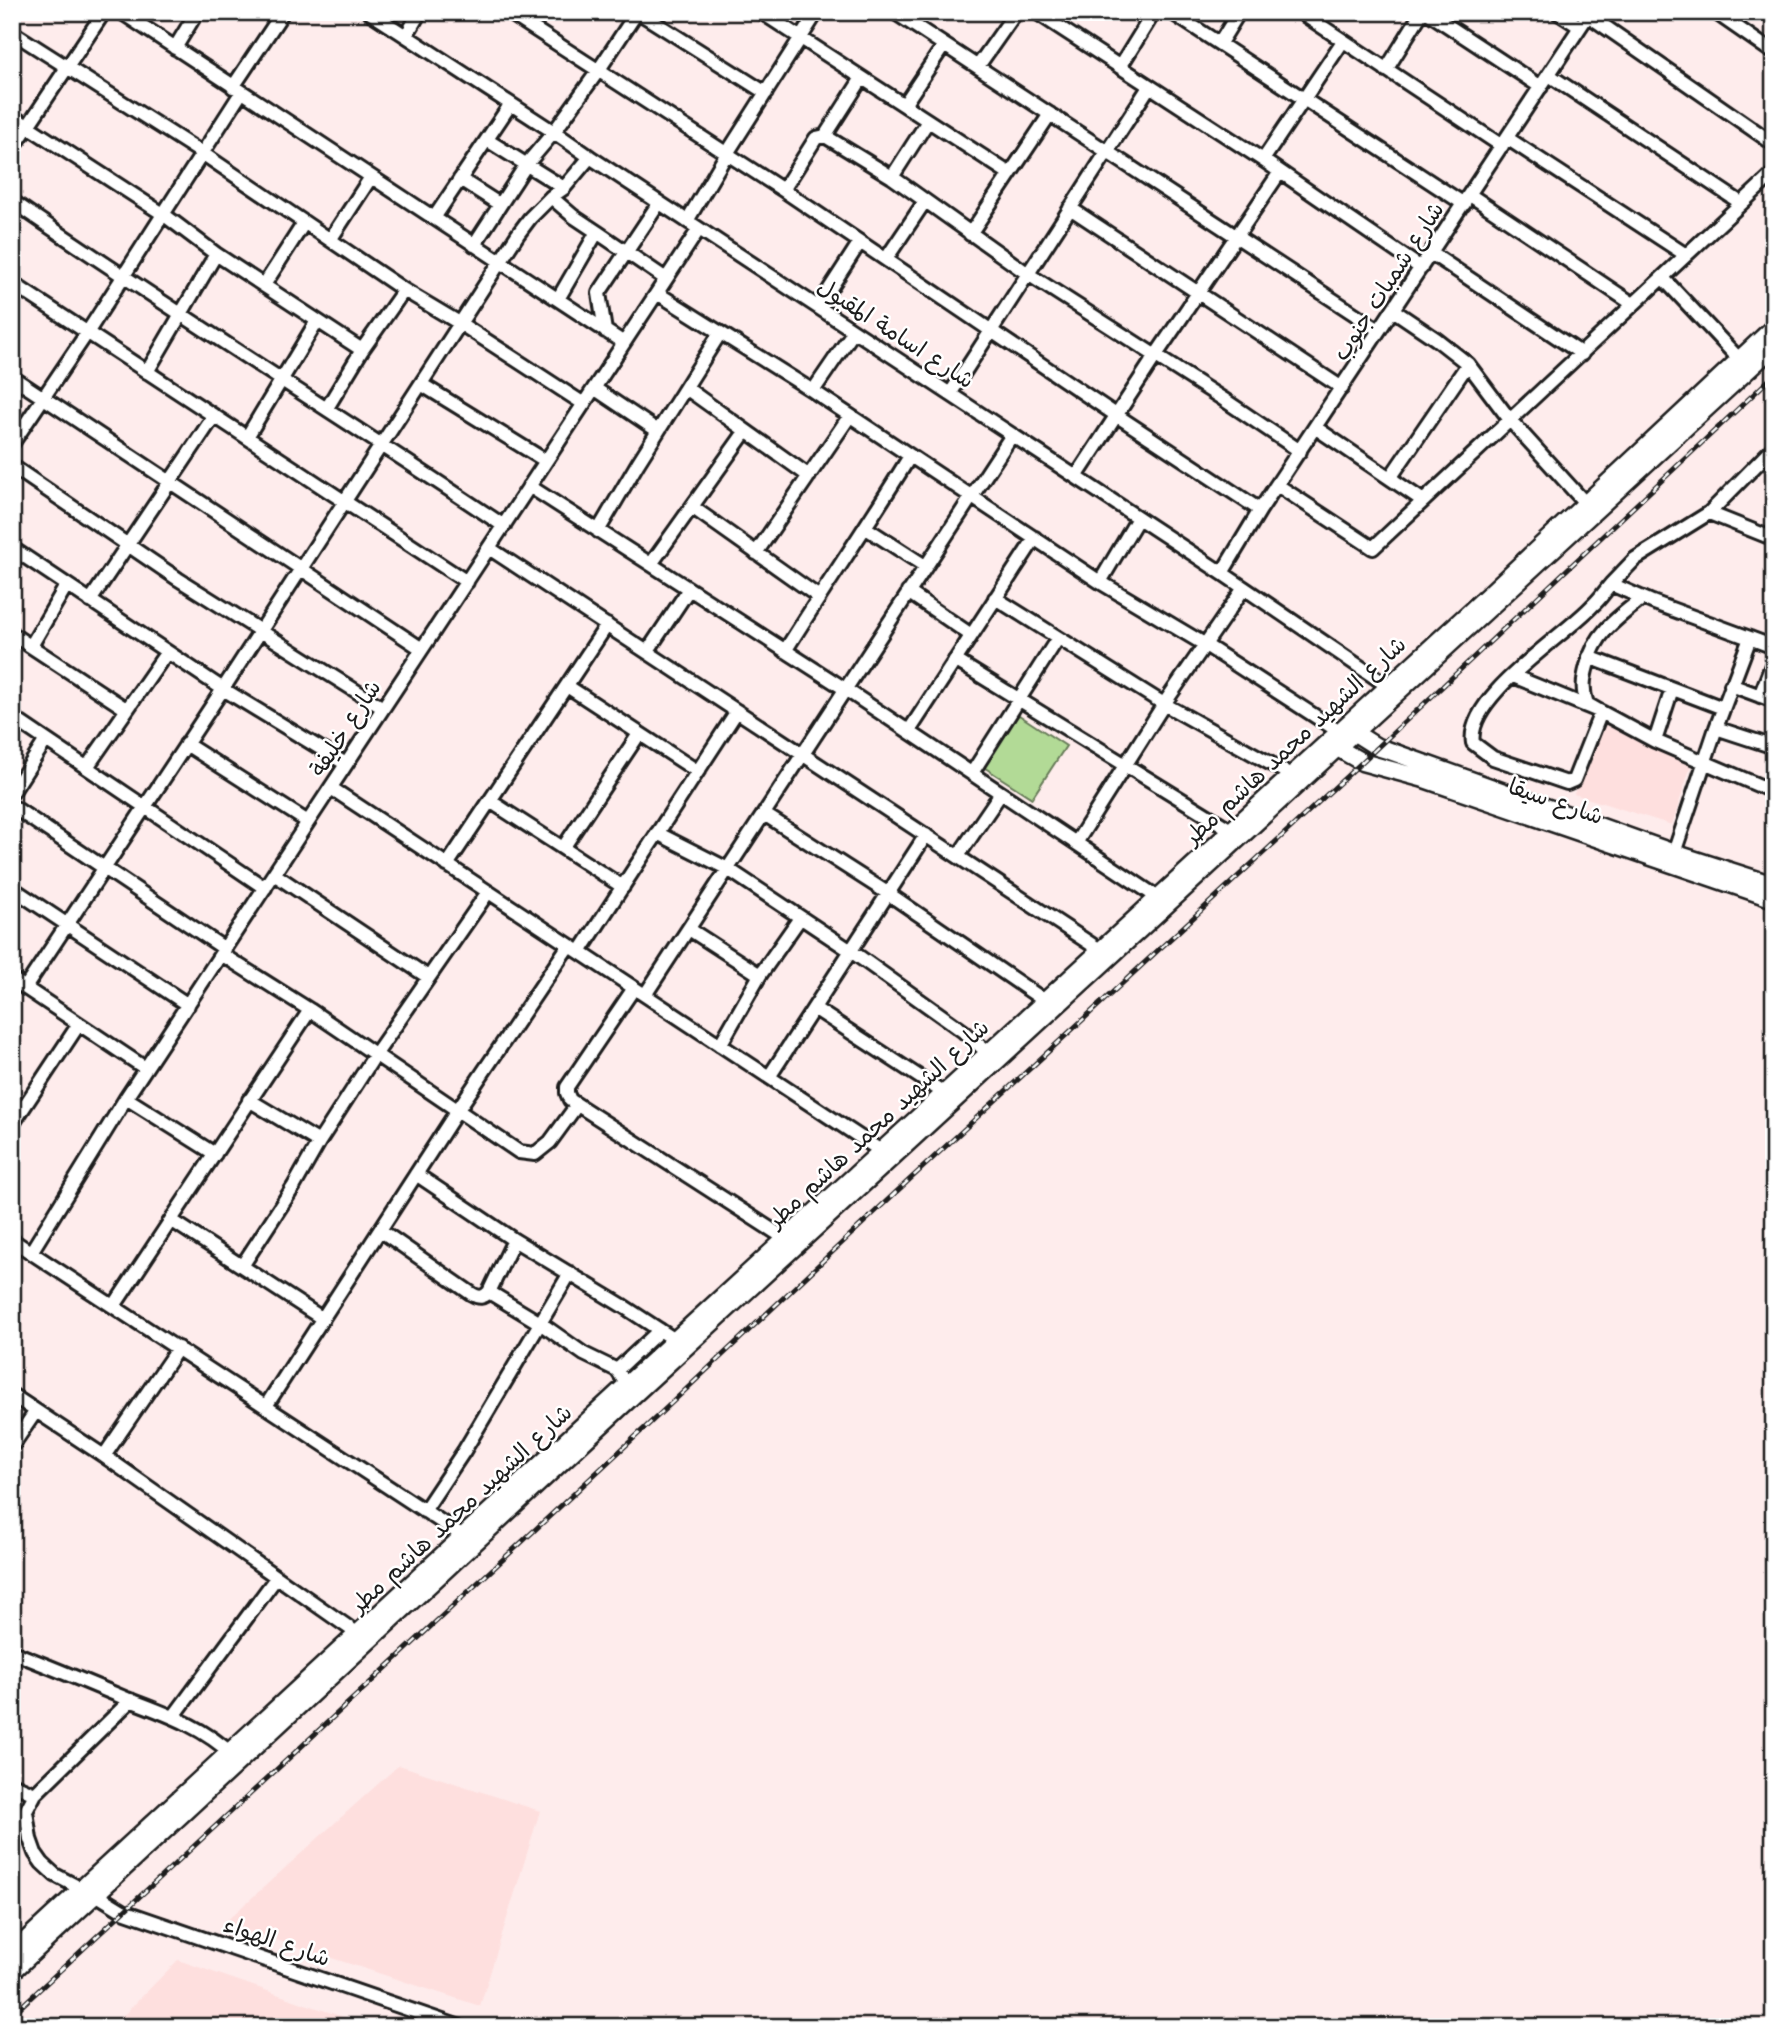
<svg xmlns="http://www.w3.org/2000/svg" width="1786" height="2039" viewBox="0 0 1786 2039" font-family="'Comic Neue','Playpen Sans Arabic',sans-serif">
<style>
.built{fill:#fedfde}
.green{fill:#b2da96;stroke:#677b59;stroke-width:2}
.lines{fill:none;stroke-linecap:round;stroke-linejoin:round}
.minor-casing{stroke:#1c1c1c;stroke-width:18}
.major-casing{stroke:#1c1c1c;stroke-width:21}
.minor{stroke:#fff;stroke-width:12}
.major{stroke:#fff;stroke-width:16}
.rail-casing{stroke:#1c1c1c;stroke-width:5}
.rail{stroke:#fff;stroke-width:2.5;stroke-dasharray:8;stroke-linecap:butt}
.labels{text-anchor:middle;stroke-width:5;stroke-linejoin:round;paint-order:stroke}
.street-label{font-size:23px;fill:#1c1c1c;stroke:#fff}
</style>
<rect width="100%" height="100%" fill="#feecec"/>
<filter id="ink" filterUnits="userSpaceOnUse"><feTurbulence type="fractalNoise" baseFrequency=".0143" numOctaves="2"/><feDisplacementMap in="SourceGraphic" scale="14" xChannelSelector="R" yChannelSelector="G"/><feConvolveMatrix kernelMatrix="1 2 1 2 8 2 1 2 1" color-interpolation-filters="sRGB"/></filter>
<g filter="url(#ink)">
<path class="built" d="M1600 723 1693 759 1672 825 1574 794Z
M399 1765 540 1811 480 2006 224 1923Z
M178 1960 372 2027H112Z"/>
<path class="green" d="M1016 713 1066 746 1032 798 982 766Z"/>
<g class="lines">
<g class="minor-casing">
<path id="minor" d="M121 12 624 343
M369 12 554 132 590 157 1222 573 1388 686 1393 691
M508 12 783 190 1116 415 1260 510
M638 12 766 93
M761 12 1010 174
M894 12 1379 330
M1036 12 1263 160 1421 268
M1171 12 1464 204
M1300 12 1502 146
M1427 12 1541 87
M1557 12 1580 27
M1715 12 1774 53
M1588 15 1774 144
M12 32 202 153 404 290 461 324 584 404
M406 36 420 12
M1220 43 1239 12
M175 48 197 12
M978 66 1016 12
M1120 67 1154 12
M1386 70 1422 12
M1549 75 1741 203
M233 87 283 12
M904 105 944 45
M12 116 163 214 216 254 362 350
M825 136 892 177 1028 274 1223 399 1300 451
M1507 138 1686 255
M487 140 564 188
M12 150 104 12
M1263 160 1343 41
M892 177 928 121
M460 179 499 204
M783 190 816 138 825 136 862 78
M1470 195 1633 304
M12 201C174 313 341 416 504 526
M1070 208 1342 388
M434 218 510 105
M687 221 726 155 817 12
M597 232 666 279
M970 234 1050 114
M330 240 371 177
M474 245 526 165 554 132 598 71 637 12
M1431 253 1582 354
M886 259 925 201
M1663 278 1739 359
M12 283 467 582
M264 285 304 223
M657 293 813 391 1100 582 1204 644 1338 731
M558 299 597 232 573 216 551 197 564 188 590 157
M818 307 860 242
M1393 310 1436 339 1468 364 1510 420 1586 504
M605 331 599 293 659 203
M147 372 216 254
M12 377 422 649
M421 384 546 461
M594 388 658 431
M686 388 809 476
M813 391 854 331
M950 394 1149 87
M327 408 362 350 404 290
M1316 428 1422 500
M247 437 317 321
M12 444 87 333 241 93
M12 466 178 579 383 708
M1076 477 1156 355 1280 172
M1390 478 1468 364
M1277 485 1373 548 1774 173
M529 486 845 689 1157 897
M692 507 819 597
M1709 513 1774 539
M866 528 925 566
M598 531 638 463 720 333
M12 548 223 689 346 764
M489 548 1100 950
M756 553 849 417
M651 564 745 432
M1222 573 1260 510 1590 12
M1100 582 1138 518
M1611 584 1635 559 1709 513 1774 447
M908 592 971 635
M995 598 1164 704 1291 775
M1643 598C1617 618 1595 633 1587 666 1583 680 1582 690 1587 704L1601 712 1574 780 1567 783 1493 758 1473 743C1465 697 1564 637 1593 605 1600 599 1605 591 1611 584L1652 602 1774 647
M90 601 214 416
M12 634 126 709
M31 646 66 586
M785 651C826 585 870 522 910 456
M647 652 689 589
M1589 657 1723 708
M955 660 1231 830
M1513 676 1601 712 1655 741 1774 792
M1731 685 1774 701
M567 686 697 771
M1760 696 1774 660
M12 717 265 888
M1716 728 1774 747
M909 731 1035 538
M1655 741 1672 689
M186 744 308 822
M87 767 167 652
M972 773 1058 638
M331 788 881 1151
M12 793 46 740
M490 801 623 887
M12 806 225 949
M764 814 889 894 1045 1001
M657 833 728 869 851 951 963 1031 988 1053
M1076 843 1164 704 1244 588
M563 848 639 734
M1674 853 1716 728 1750 638
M958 856 1001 793
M447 865 607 625
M274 874 428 977
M12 888 188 1005
M689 929 760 975
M580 952 737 711
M221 954 310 1010 519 1152 535 1154 550 1142 577 1105
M12 979 145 1068
M25 988 223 689 518 234 530 218 551 197
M634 988 567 1087V1093L570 1100 786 1239
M645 995 1012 435
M814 1008 944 1093
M720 1045 760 975 800 918
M769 1077 926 835
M126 1098 215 1154
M249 1100 319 1142
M12 1125 79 1024
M416 1174 514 1240 623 1306 675 1340
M171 1220 323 1319
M380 1230 472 1294C479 1298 483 1298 489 1292L514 1240
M12 1240 463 1536 469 1542
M31 1252 126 1098 699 229
M242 1266 294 1186 319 1142 375 1055 488 892
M489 1292 540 1323 584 1354 617 1370 627 1385 632 1389
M114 1306 310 1010
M617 1370 660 1330
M12 1395 104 1456 358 1634
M266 1406 457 1111 569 945
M12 1446 36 1411
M104 1456 178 1348
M424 1511 464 1451 570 1273
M12 1652C51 1667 89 1683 127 1699 167 1714 204 1727 235 1757
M174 1716 276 1578
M12 1784 35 1794 26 1811 30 1839 35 1853 42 1863 55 1875 76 1886 84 1887 123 1911 460 2027
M35 1794 131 1700"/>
</g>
<g class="major-casing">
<path id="major" d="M1347 728 1377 747 1387 750 1674 853 1774 885
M1329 743 1362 762 1421 778 1774 899
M12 1953 675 1340 1472 610 1774 327
M12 1972 637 1392 1774 346"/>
</g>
<use href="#minor" class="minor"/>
<use href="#major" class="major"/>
<g class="rail-casing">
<path id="rail" d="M12 2015 663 1411 894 1194 1362 762 1774 375"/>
</g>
<use href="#rail" class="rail"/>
</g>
</g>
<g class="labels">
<g class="street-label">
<text transform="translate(1388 281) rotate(-57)" y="8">شارع شمبات جنوب</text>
<text transform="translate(896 333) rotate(33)" y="8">شارع اسامة المقبول</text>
<text transform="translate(345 728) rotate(-57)" y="8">شارع خليفة</text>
<text transform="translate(1295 740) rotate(-43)" y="8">شارع الشهيد محمد هاشم مطر</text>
<text transform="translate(1556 801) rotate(19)" y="8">شارع سيقا</text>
<text transform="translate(878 1123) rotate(-43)" y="8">شارع الشهيد محمد هاشم مطر</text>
<text transform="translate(461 1508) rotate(-43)" y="8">شارع الشهيد محمد هاشم مطر</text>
<text transform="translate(277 1941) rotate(19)" y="8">شارع الهواء</text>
</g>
</g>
<rect width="1786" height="2039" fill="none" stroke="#fff" stroke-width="42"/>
<rect x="21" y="21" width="1744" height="1997" fill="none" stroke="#1c1c1c" stroke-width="2.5" filter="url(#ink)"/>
</svg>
